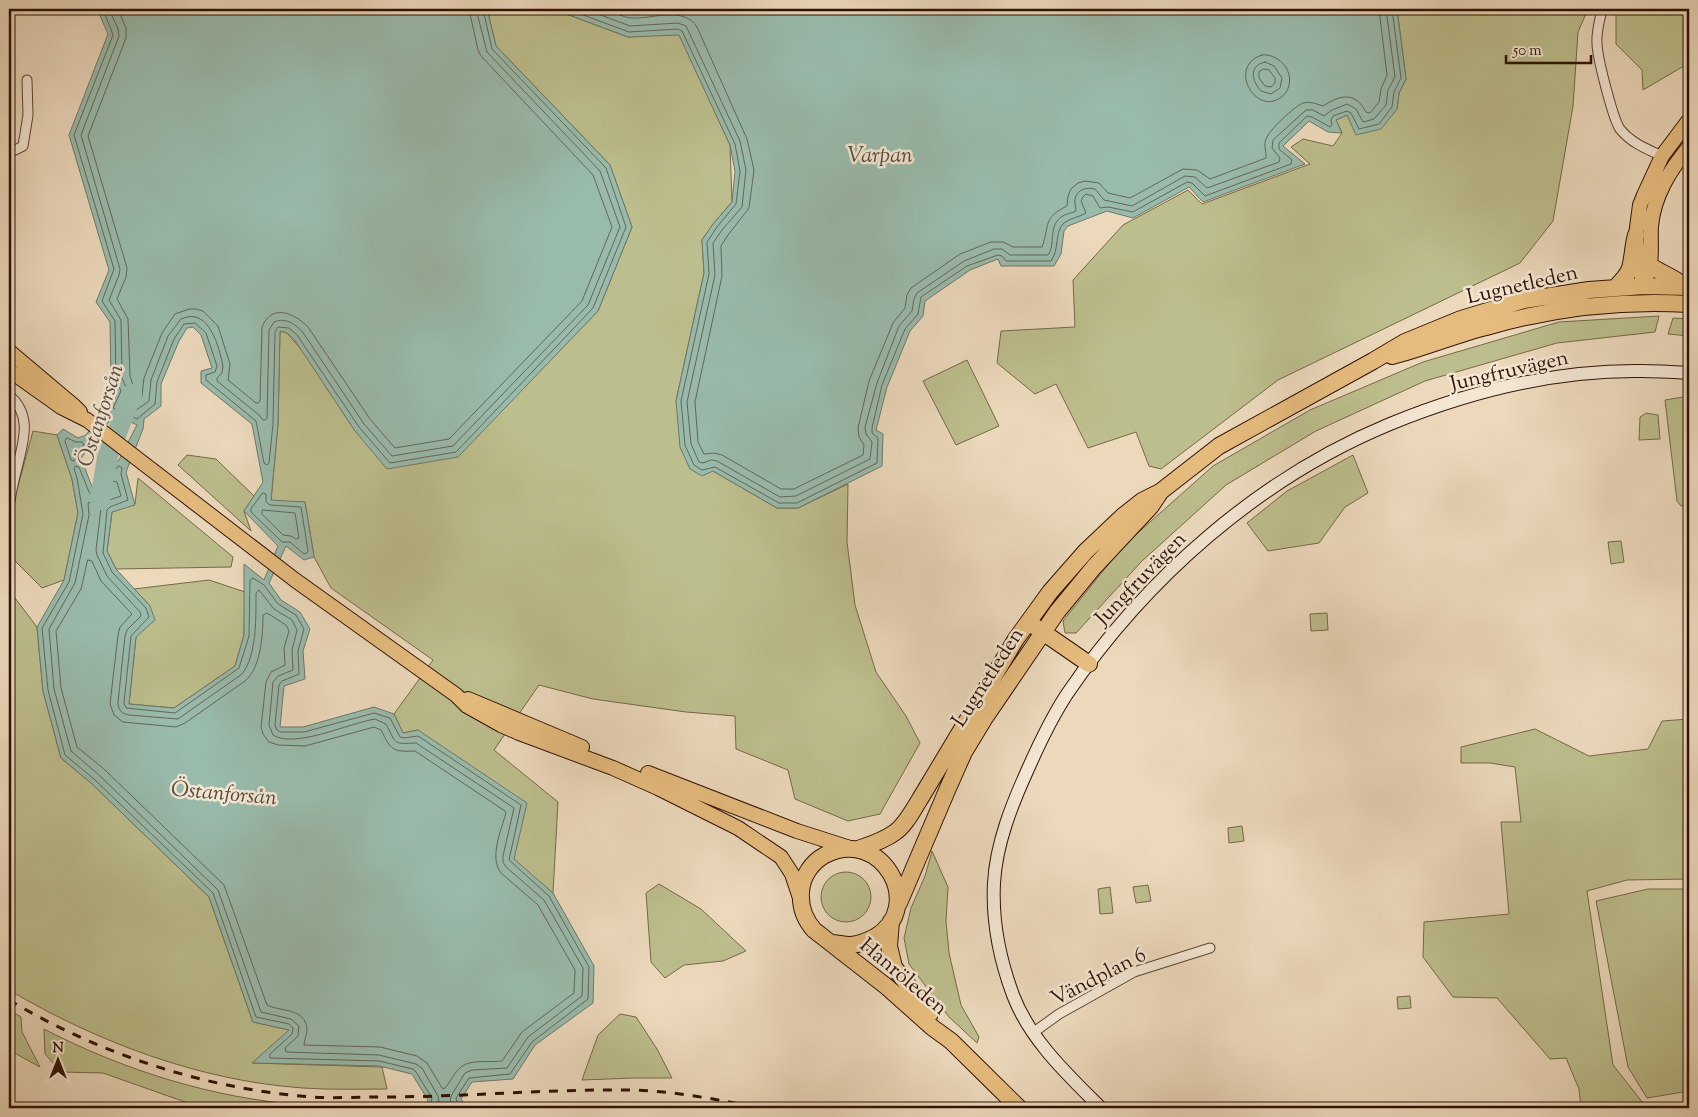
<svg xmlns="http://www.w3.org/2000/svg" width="1698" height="1117" viewBox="0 0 1698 1117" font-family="'Sorts Mill Goudy',serif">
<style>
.green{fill:#bdbe8d;stroke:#766848}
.water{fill:#99bbac;stroke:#6f7769;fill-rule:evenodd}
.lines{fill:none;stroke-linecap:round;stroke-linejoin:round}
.shore{stroke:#646658;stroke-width:1}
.river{stroke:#99bbac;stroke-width:20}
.street-casing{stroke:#5e4332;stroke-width:11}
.secondary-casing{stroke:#2f1104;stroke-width:14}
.primary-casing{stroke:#2f1104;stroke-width:16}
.highway-casing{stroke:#2f1104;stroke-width:18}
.street{stroke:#f3e6d3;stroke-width:9}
.secondary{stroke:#f3e6d3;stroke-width:12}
.primary{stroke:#e6bc7e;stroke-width:14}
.highway{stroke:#e6bc7e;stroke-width:16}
.rail{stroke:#2f1104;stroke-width:3;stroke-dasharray:9 9;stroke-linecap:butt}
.labels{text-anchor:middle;stroke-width:5;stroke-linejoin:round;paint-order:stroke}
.street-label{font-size:21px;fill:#2f1104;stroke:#f3e6d3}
.water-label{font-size:22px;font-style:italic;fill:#544c3f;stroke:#f3e6d3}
</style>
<rect width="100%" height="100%" fill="#ecd9bc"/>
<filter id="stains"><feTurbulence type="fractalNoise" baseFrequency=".004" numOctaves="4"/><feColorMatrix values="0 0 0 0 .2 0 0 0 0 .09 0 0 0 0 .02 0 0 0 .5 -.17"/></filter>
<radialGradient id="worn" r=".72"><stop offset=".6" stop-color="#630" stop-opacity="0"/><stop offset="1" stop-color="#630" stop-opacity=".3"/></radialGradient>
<path class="green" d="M487 9H553L628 37 679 34 730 145 732 202 713 224 702 240 704 273 676 401 713 471 777 508H798L848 484 847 542 855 605 876 672 906 716 920 743 880 814 848 821 795 799 788 770 736 749 735 716 686 712 593 699 539 685 494 750 558 802 553 893 513 859 418 730 403 733 394 714 433 660 331 588 314 557 305 502 271 501 278 424 280 331 287 333 305 354 355 431 518 393 598 311 632 227 610 165 496 46Z
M1397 9H1588L1578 32 1573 106 1553 221 1520 263 1278 380 1161 469 1149 466 1136 432 1088 448 1056 384 1035 394 997 363 1001 331 1075 327 1073 280 1123 225 1188 190 1202 204 1310 164 1291 147 1303 139 1333 146 1342 133 1336 120 1347 115 1397 109 1399 93 1406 79Z
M1616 9H1689V63L1643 90 1642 70 1616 44Z
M1659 316 1655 332 1557 343 1425 381 1316 431 1226 485 1142 561 1076 633H1065L1063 621 1123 546 1213 466 1310 410 1423 362 1559 322Z
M1673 318 1689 319V336L1668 334Z
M967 360 999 426 956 445 923 381Z
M1689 396V406L1685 423 1689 424V505L1681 506 1677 501 1665 400Z
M1646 413 1658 415 1660 439 1639 440 1640 417Z
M33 431 57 435 72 479 78 513 64 580 42 588 9 555 15 497Z
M187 455 216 459 254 496 244 511 251 531 178 465Z
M1353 455 1368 493 1345 507 1319 543 1268 551 1247 523 1287 491Z
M138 478 233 557 231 567 116 569 107 551 112 512 135 504Z
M1621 541 1624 562 1611 564 1608 542Z
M209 580 245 592 244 635 235 666 174 708 129 704 136 637 150 606 134 589Z
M9 590 37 627 43 691 61 758 91 783 209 897 253 1022 290 1030 253 1063 382 1067 387 1089C359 1089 331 1090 303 1088 200 1081 97 1042 9 990Z
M1327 613 1328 630 1311 631 1310 614Z
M1689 719V879L1627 880 1587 891 1613 1065 1643 1103 1644 1108H1581L1579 1089 1566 1058 1550 1059 1497 998 1453 997 1423 957 1424 922 1509 914 1501 822H1521L1515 767 1490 763H1461V747L1535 729 1589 756 1648 749 1662 721Z
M1242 826 1244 841 1229 843 1228 828Z
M932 851 948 887 946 921 949 953 961 1005 979 1037 977 1043 949 1017 909 964 904 938 911 908 925 876Z
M821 897a25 25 0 1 1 50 0a25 25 0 1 1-50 0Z
M659 884 701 909 746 951 723 961 684 965 665 978 651 962 646 893Z
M1148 885 1151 901 1136 903 1133 887Z
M1110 887 1113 913 1100 914 1098 889Z
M1648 889H1689V1091L1647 1098 1628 1067 1596 901Z
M1410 996 1411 1008 1398 1009 1397 997Z
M9 1010 21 1017 22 1032 40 1067 9 1050Z
M620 1014 636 1017 657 1049 672 1078H634L582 1080 598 1035Z
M44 1029C123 1070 212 1098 302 1105 328 1107 355 1106 382 1106L378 1108H202L103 1073 61 1072 45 1054Z"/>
<path class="water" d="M97 9H487L496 46 610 165 632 227 598 311 458 457 387 469 355 431 294 339 287 333 280 331 278 424 271 500 305 502 314 557 304 560 286 546 269 583 281 600 300 612 310 629 303 651 305 679 284 686 280 727H303L374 707 394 714 403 733 418 730 527 803 514 859 553 893 594 966 593 1003 535 1045 513 1079 472 1082 461 1099 467 1108H425L428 1100 412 1074 379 1066 252 1063 289 1030 253 1022 209 897 91 783 61 758 43 691 37 627 64 580 78 513 72 479 57 435 63 429 78 438 86 435 108 406 116 391 111 382 110 322 96 302 109 270 69 135 108 34ZM193 327 201 335 212 368 201 371V383L252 424 263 482 244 511 278 546 264 580 244 564V635L235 666 174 708 129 704 136 637 155 620 150 606 116 569 107 551 112 512 135 505 126 472 143 429 144 419 161 406V384L179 341 187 328ZM115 414 137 425 119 460 108 466 94 492 81 458Z
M553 9H1397L1406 79 1399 93 1397 109 1381 129 1356 135 1347 115 1336 120 1342 133 1328 132 1309 121 1283 146 1305 164 1203 202 1189 187 1133 218 1107 211 1068 226 1064 231 1061 254 1054 266H1001L998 259 970 270 925 301 923 316 910 331 887 387 876 430 883 434 882 466 798 508H777L713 471 702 476 690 469 680 447 676 401 704 273 702 240 713 224 732 202 735 171 730 145 679 35 628 37Z"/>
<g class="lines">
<path class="shore" d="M103 9 113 35 74 135 114 269 102 301 115 321 116 380 121 391 113 408 137 419 155 404 157 382 174 339 184 324 195 323 206 333 217 366 215 372 206 375V380L256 421 264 463 267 465 269 463 273 424 275 332 278 327 289 328 297 335 359 427 390 463 456 452 593 308 626 227 606 168 492 49 483 9
M109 9 118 29 119 36 81 135 120 269 119 275 109 300 121 320 122 378 127 390 122 405 135 411 149 401 151 380 168 336 181 319C209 306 219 347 223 366L222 373 217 378V381L259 415 263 420H265L267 418 269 330 274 322C286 317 294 324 302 331L364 424 392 456 453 446 588 305 620 227 600 171 487 52 476 9
M118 9 126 28V38L88 136 127 268 126 277 117 299 128 319 130 376 134 388 133 400 136 401 142 396 144 378 162 333 175 314 189 309H196L203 311 218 326 230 364 228 380 256 403H258L260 401 262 327C272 303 294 313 308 327L370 419 395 448 449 439 582 301 612 227 593 175 481 56 478 50 469 9
M567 9 629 32 678 29 682 31 735 144 740 171 736 204 717 227 707 242 709 274 681 401 685 445 694 465 702 470 715 467 779 503H797L877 463 878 438 872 433V428L882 385 905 329 918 314 921 297 967 266 998 255 1002 256 1006 261H1051C1060 248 1054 232 1064 223 1070 218 1080 217 1086 213L1081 201 1083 197 1086 194 1093 196 1100 208 1108 207 1133 212 1187 182 1192 183 1205 196 1291 164 1292 160 1279 149V143L1307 116 1312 117 1330 127 1332 125 1331 120 1333 116 1347 111 1351 113 1359 129 1379 124 1392 107 1394 92 1401 78 1392 9
M585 9 630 26 678 23 686 26 740 141 746 170 742 207 722 230 713 243 715 275 687 402 691 444 699 462 703 463 711 460 717 461 780 497 796 496 870 459 872 442 866 434 865 427 877 383 899 326 912 311 914 299 917 293 964 261 994 249H1002L1010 255H1048C1056 243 1048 227 1061 217 1065 214 1072 213 1076 211 1076 207 1074 203 1075 199 1077 189 1087 187 1095 189L1104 200 1132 206 1185 176 1195 177 1207 188 1279 162 1280 158 1272 148 1273 140 1306 110H1313L1324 116 1332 110 1347 104 1356 109 1363 122 1374 119 1386 105 1388 90 1395 77 1386 9
M606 9C614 12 624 18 632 18 653 19 684 6 697 27L747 139 754 170 749 208 728 235 721 246 722 276 695 402 698 442 704 454 714 453 722 455 781 489H794L863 455 864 445 859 437 858 428 869 381 893 323 905 308 907 295 911 288 960 254 991 242H1003L1013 247H1042C1050 226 1042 218 1067 206L1068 196 1071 189 1078 183 1085 181 1099 183 1108 193 1130 198 1183 169 1197 170 1210 179 1266 158C1267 152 1263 146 1266 139 1269 130 1295 106 1303 103 1311 101 1316 104 1323 106 1340 95 1355 91 1366 112L1370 113 1379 102 1381 89 1387 75 1379 9
M1262 55C1277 53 1293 69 1289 85 1288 90 1285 95 1280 98 1255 115 1227 66 1262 55Z
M1265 62 1274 66 1282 78 1280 88 1271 94 1261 91C1252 81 1248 66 1265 62Z
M1264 69 1269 70 1275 78V83L1271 87 1265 86 1259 78V72Z
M67 438 76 442H82L84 444 74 461 71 460 65 441Z
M263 493 266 494V502L270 505 301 507 308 551 307 553 304 554 290 542H282L251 512V509Z
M263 510 295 513 299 538 296 539 291 536 283 535 262 514Z
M88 560 92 561 101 581 132 614 120 627 118 635 110 704 114 715 123 722 176 727 185 723 245 681C261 668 263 634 263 615L267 613 286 625 289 631 284 648 285 665 271 672 266 682 261 727 263 734 269 742 278 745 305 746 374 727 381 730C391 750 392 752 415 751L505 811 506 813C501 830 489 858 501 873L538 905 575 970 574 993 522 1032 502 1061C489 1063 469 1058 459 1069 453 1074 450 1083 444 1089L442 1088 427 1063 417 1056 380 1047 304 1045C304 1040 307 1035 307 1030 306 1007 280 1012 267 1005L224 885 104 769 77 747 61 688 56 631 81 589Z
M430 1108 432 1098 416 1072 413 1069 379 1061 270 1058V1054L292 1034 293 1028 289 1024 256 1017 213 893 94 779 65 755 48 690 42 628 69 582 83 514 77 478 74 469 75 466 79 467 89 492 94 496C105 492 105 474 119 466L122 468 121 474 128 500 110 507 107 510 103 553 112 572 146 608 149 617 131 636 124 703 126 708 175 713 239 668 249 636 250 580 253 578 264 585 278 604 296 615 304 629 298 651 299 674 282 681 279 685 275 725 277 730 281 732H304L374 713 390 718 400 737 404 738 418 736 521 805 509 860 549 896 589 967 588 999 532 1042 510 1074 469 1078 456 1098 457 1102 461 1108
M437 1108 439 1102 438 1096 422 1068 416 1064 379 1055 286 1052 285 1048 298 1036 299 1026 291 1019 261 1012 218 890 99 775 71 751 54 689 49 629 75 583 89 515 88 503 103 500 113 481 117 482 121 496 104 502 101 508 96 550 97 555 107 576 140 612 141 616 127 630 125 636 118 702C118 710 122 714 129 715L178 719 242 674C257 655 256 616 256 593L259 590 274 609 292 620 297 630 292 650 293 670 278 676 273 682 269 725 273 735C294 749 350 723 375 719L386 724C397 745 393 744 416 743L514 808 503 856V862L506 867 544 900 583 968 582 996 528 1037 507 1068 472 1070 465 1073 451 1096 450 1103 453 1108"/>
<path class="river" d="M100 500 107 458 132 394"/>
<g class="street-casing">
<path id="street" d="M1602 9C1600 20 1596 32 1597 43 1597 57 1613 119 1620 129 1631 143 1647 149 1662 156
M9 153 23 146 28 115 27 80
M9 395C32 415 24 439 18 464 14 479 11 493 9 507
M1034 1032 1059 1014 1134 972 1210 948"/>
</g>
<g class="secondary-casing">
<path id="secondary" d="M1101 1108C1068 1075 1030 1040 1013 995 1000 960 992 921 994 883 996 844 1012 804 1028 769 1039 744 1052 717 1067 694 1146 578 1259 478 1390 424 1468 392 1556 370 1641 371 1657 371 1673 372 1689 373"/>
</g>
<g class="primary-casing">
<path id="primary" d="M1647 275C1653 259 1650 243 1651 226 1654 195 1670 170 1689 147
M1644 286 1638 260 1636 235 1640 205 1644 195 1662 156 1689 120
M9 351 73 405 80 412
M9 370 61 407 87 420 295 580 456 695 467 706 501 725 519 733 613 768 658 788 738 828 781 857 792 874 800 898
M468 699 582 747
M648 773 797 831 850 848"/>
</g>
<g class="highway-casing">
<path id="highway" d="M1651 266C1661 273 1673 277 1683 285
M1615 288C1621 282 1628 275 1630 268 1633 257 1633 245 1636 235
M1392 356C1424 348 1454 335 1486 327 1552 308 1621 300 1689 304
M1034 626 1089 664
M858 849C870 845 883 841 894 833 905 826 913 810 920 799L1016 639 1050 592 1086 551 1123 516 1142 501 1160 492 1219 446 1373 361 1405 342 1461 319 1524 300 1589 290 1644 286 1689 287
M899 903 948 788 964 752 984 719 1057 612 1094 567 1151 506 1159 494
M891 921 889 946 894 967 930 1014
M831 943C837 943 843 945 850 945 859 945 867 941 875 937 927 906 881 826 825 855 812 862 802 876 801 892 800 906 804 919 814 930L887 987 933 1028 951 1041 1019 1108"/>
</g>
<use href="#street" class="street"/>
<use href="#secondary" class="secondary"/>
<use href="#primary" class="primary"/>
<use href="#highway" class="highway"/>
<path class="rail" d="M9 1000C98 1053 197 1086 300 1096 327 1099 355 1097 381 1097 464 1097 546 1089 629 1090 673 1091 716 1099 759 1108"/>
</g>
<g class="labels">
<g class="street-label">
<text transform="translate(1522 284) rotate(-13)" y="7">Lugnetleden</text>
<text transform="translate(1509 370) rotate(-13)" y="7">Jungfruvägen</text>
<text transform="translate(1140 578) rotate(-46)" y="7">Jungfruvägen</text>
<text transform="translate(987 677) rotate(-57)" y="7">Lugnetleden</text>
<text transform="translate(904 976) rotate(40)" y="7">Hanröleden</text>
<text transform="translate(1098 976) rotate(-27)" y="7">Vändplan 6</text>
</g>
<g class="water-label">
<text x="880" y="162">Varpan</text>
<text transform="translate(99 415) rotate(-72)" y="8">Östanforsån</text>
<text transform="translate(224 792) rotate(5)" y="8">Östanforsån</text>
</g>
</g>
<rect width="1698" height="1117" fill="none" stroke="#ecd9bc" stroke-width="30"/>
<rect x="10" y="10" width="1678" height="1097" fill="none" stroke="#2f1104" stroke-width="2.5"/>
<rect x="15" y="15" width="1668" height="1087" fill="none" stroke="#2f1104"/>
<g transform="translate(58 1060)" stroke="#f3e6d3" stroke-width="4" paint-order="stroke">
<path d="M0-4L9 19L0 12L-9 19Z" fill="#2f1104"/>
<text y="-8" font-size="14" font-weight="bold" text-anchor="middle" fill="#2f1104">N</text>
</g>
<path d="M1506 55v8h85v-8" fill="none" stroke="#2f1104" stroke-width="2.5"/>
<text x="1513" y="55" font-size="15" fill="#2f1104" stroke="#f3e6d3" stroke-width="4" paint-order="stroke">50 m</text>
<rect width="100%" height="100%" filter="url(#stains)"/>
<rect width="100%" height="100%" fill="url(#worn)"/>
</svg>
